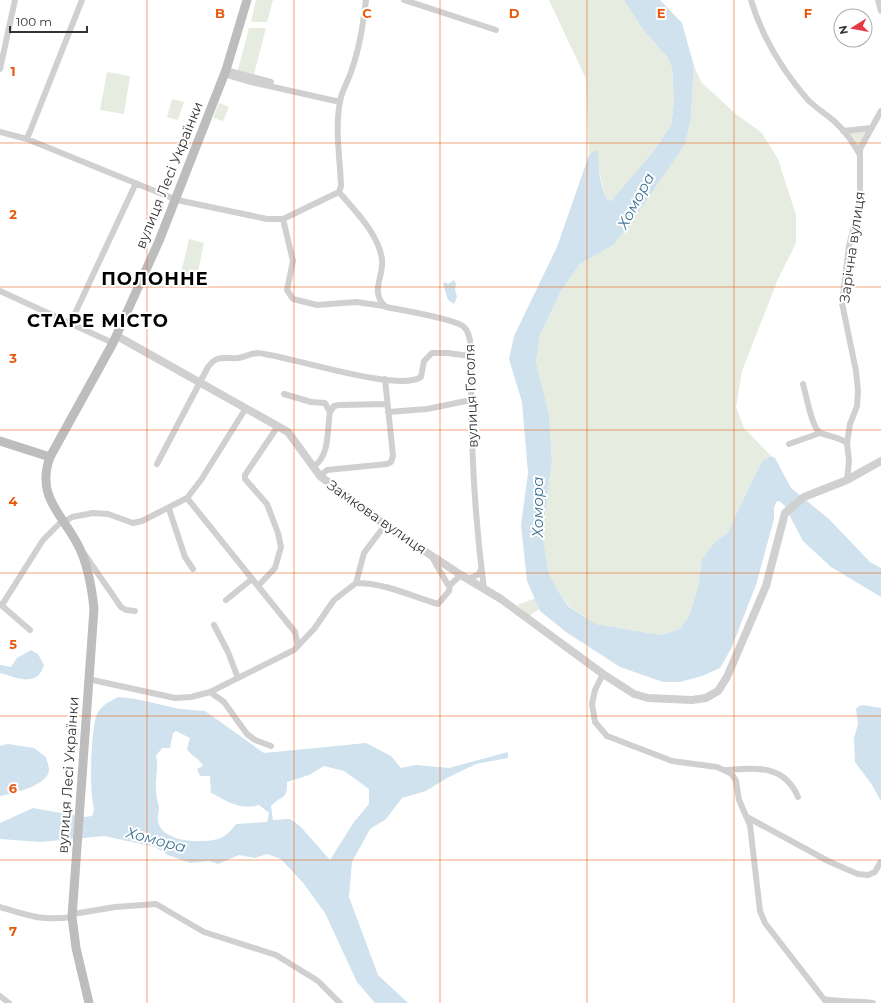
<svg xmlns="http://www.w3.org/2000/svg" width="881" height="1003" viewBox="0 0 881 1003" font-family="Montserrat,sans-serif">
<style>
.green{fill:#e6ecdf}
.water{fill:#cfe2ee;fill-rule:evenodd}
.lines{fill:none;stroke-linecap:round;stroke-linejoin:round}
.minor{stroke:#d0d0d0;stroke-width:6}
.tertiary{stroke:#d0d0d0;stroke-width:8}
.secondary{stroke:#bdbdbd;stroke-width:9}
.grid{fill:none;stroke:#e8590c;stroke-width:1;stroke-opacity:0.55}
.labels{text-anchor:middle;stroke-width:4;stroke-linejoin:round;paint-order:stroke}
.street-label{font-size:14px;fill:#333;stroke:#fff}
.water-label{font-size:15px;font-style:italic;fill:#3f7597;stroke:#fff}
.district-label{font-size:18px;font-weight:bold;letter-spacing:1px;fill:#000;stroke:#fff}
.grid-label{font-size:13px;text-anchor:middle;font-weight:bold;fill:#e8590c;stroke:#fff;stroke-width:4;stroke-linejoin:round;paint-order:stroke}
</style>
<rect width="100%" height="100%" fill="#fff"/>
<path class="green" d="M256 0H273L267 22H251Z
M549 0H624L641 27 668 58 672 68 674 102 671 126 652 153 611 201 607 199C599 183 601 166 594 151L589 155 586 79Z
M249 28H266L253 78 237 73Z
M694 66 702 83 736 114 762 133 778 159 796 215V243L778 279 742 371 736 407 744 428 771 456 762 461 727 533 715 542 702 559 698 587 689 616 680 629 661 635 596 624 570 607 558 591 549 574 544 545 543 530 552 461 549 414 536 362 540 335 561 291 580 264 613 245 691 116Z
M107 72 130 76 124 114 100 110Z
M172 99 184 102 178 120 167 117Z
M219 103 229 107 223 121 213 118Z
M871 128 860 149 843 131Z
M189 239 204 243 197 276 181 273Z
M539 597 542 607 529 616 517 605Z"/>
<path class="water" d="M624 0H660L682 23 694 66 691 116 685 144 635 217 613 245 580 264 561 291 540 335 536 362 549 414 552 461 543 530 544 545 549 574 558 591 569 607 596 624 661 635 680 629 689 616 698 587 702 559 715 542 727 533 762 461 771 456 775 458 791 488 829 519 870 562 881 568V597L831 567 803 541 784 505 779 501 776 502 774 508V519L756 585 731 649 720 668 702 676 680 682H663L620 667 566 632 540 611 527 581 521 525 528 473 522 402 509 359 514 336 557 247 589 155 594 151H598C599 168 599 184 607 199L611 201 652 153 671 126 674 102 672 68 668 58 641 27Z
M454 280 456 284 455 289 457 297 454 304 448 300 443 284 445 282 448 284Z
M31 650 38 654 44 665C37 688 18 678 0 673V665L11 667 17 658Z
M118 697 136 699 180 709 205 711 264 753 366 743 391 756 401 768 416 765 449 768 508 752V758L476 764 447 778 426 791 402 798 386 819 370 829 352 862 349 897 378 975 408 1003H375L357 982 325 913 304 884 281 859 267 854 255 858 239 855 218 864 209 861 190 863 168 855 155 847 104 836 41 842 0 839V823L33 808 84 817 92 816C96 808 92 804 92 795 90 780 91 724 98 712 103 704 111 701 118 697ZM176 731 190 738 187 749C191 756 199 758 203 766L197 769 200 776H210L211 793C229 802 239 810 259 805L269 813 267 822 236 824C225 839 217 841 199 841 186 842 160 837 158 821 157 817 159 812 159 808 158 802 156 796 156 790 155 778 159 768 156 756L162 748H170L173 733ZM324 766 344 771 369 789V804L354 822 330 860 300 826 290 819 273 820 271 806C281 795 288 801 287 782L309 775Z
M863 705 881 708V801L872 785 855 762 854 738 858 724 856 709 859 706Z
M8 744 34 748 46 757C47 761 49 766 49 770 49 785 12 794 0 796V746Z"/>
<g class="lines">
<path class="minor" d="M404 0 496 30
M751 0C762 37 783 71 808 100 816 108 826 114 834 121 845 131 853 142 860 155
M878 0 881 11
M0 69 15 0
M226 70 271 82
M224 74 251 82 340 102
M843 131 871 128
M0 132 27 139 177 200 267 219H283L339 192
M27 139 82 0
M339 192C355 211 378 233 382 259 384 278 369 292 386 307 401 310 456 319 464 327 474 336 471 367 471 380 471 450 475 520 484 589
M339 192 341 186C340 156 334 127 341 97 344 87 349 79 352 69 360 46 363 24 366 0
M283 219 293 261 287 290 293 299 317 305 356 302 384 306
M0 291 113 343
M70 324 136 183
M803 384C806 394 812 430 821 433 830 437 839 437 847 443
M284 394 311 402 325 403 330 412C327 429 330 456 314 466
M330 412 334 406 339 405 387 404
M388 412 427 409 471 400
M789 444 820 433
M157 464 208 367C218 354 223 359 238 358 245 357 251 353 258 353 289 356 399 393 421 377L424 361 432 353H447L471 356
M320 476 327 470 387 464 391 462 393 456 385 379
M847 480 849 461 847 443 850 424 857 406 858 391 856 371 842 303 849 246 860 201V149L881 111
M187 498 295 632 298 646
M169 509 185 557 193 569
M64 522 72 517 93 513 108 514 133 523 142 521 187 498 201 480 246 408
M85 555 121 607 126 610 135 611
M432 557 448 585H450L461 575
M468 579 479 574 481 569
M356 583C385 583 411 596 438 604L449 591 450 585
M258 586 275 568 281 547 278 533 267 504 245 479V475L278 426
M226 600 252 579
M0 604 30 630
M2 605 43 540 63 520
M214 625 228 652 238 678
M603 674 595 690 592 704 595 722 607 736 672 761 717 767 730 773 733 776 736 781 739 800 750 825 760 911 765 923 827 1003
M88 679 175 698 191 697 210 692 294 650 314 629 334 600 356 583 364 553 385 525
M210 692 224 702 247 734 255 740 271 746
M726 770C756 768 784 764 798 797
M747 817 828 861 846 869 858 874 868 875 875 872 880 863
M0 907C29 916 42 921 72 917
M73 914 115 907 156 904 204 932 276 955 318 981 340 1003
M0 996 9 1003
M824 999C840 1003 857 1000 873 1003"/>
<path class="tertiary" d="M117 336 288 432 320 476 385 525 461 575 501 599 603 674 634 694 648 698 692 700 706 698 718 691 727 677 766 586 785 513 804 497 847 480 881 461"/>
<path class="secondary" d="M0 441 50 457
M89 1003 76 948 72 917 94 609C92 589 88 567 80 549 64 515 35 498 50 457L113 343 159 241 226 70 247 0"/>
</g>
<path class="grid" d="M147 0V1003M294 0V1003M440 0V1003M587 0V1003M734 0V1003M0 143H881M0 287H881M0 430H881M0 573H881M0 716H881M0 860H881"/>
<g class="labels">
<g class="street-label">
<text transform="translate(169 175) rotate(-68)" y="5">вулиця Лесі Українки</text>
<text transform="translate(852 247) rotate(-82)" y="5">Зарічна вулиця</text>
<text transform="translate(471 396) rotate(-92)" y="5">вулиця Гоголя</text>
<text transform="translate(377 517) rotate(35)" y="5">Замкова вулиця</text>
<text transform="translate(68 775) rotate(-86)" y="5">вулиця Лесі Українки</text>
</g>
<g class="water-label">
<text transform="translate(636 201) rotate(-62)" y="5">Хомора</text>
<text transform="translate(538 507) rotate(-90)" y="5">Хомора</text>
<text transform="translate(156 840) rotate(15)" y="5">Хомора</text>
</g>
<g class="district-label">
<text x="155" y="285">ПОЛОННЕ</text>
<text x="98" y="327">СТАРЕ МІСТО</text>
</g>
</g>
<g class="grid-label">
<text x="220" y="18">B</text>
<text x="367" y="18">C</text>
<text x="514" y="18">D</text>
<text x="661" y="18">E</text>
<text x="808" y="18">F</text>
<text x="13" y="76">1</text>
<text x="13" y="219">2</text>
<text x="13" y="363">3</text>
<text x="13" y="506">4</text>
<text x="13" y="649">5</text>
<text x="13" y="793">6</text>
<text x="13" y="936">7</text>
</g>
<g transform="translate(853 28) rotate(259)"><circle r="19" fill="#ffffff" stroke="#adadad"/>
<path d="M0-3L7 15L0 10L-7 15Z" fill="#e63946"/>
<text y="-6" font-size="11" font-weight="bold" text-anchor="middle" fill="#333333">N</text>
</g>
<path d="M10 26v6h77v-6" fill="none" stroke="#333333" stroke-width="2"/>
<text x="16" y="26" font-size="12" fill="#333333" stroke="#ffffff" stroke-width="3" paint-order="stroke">100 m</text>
</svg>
